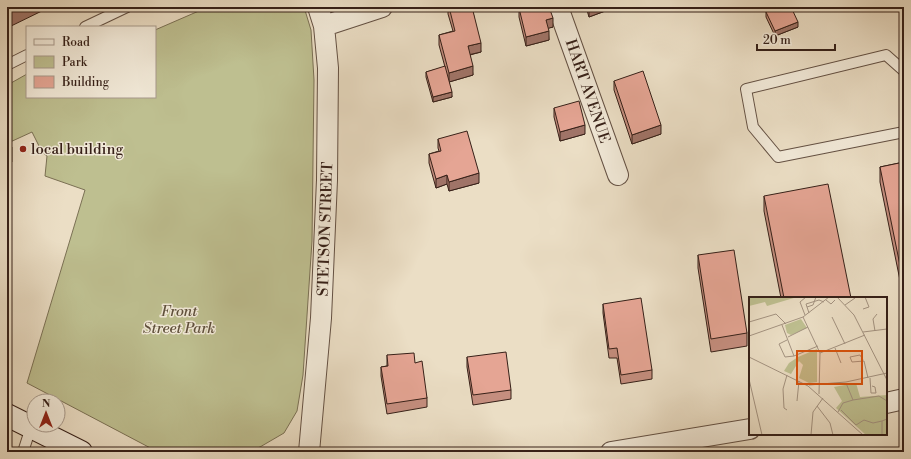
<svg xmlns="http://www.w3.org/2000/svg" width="911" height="459" viewBox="0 0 911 459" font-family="'Libre Bodoni',serif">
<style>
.green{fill:#bebf90;stroke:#7a7054}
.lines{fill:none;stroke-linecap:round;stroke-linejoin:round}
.lane-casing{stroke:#635043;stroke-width:12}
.street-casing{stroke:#635043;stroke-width:22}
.secondary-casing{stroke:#362018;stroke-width:24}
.lane{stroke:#f2ead9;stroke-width:10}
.street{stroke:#f2ead9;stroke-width:20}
.secondary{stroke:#f2ead9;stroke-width:22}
.wall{fill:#c58e7f;stroke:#362018}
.shaded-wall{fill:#a07468;stroke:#362018}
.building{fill:#e5a594;stroke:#362018}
.poi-dot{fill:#8f2418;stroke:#f2ead9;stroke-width:1.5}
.labels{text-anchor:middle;stroke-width:3;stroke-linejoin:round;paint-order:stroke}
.street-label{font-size:15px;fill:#362018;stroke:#f2ead9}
.poi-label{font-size:15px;fill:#362018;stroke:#f2ead9;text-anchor:start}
.park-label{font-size:15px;font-style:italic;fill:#5f503c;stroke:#f2ead9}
.inset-road{fill:none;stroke:#a39280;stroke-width:1}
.view{fill:#d6530d;fill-opacity:0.15;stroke:#d6530d;stroke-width:2}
.inset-edge{fill:none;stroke:#362018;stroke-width:2}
</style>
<rect width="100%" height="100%" fill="#ebdec5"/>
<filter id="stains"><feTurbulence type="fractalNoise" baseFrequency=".005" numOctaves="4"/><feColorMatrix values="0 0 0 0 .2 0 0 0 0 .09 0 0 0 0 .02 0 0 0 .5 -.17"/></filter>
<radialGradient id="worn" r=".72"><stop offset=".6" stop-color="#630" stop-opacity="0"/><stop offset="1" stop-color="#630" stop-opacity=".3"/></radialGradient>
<path class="green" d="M208 7H304L311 30 314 80 312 241 303 375 297 411 284 433 260 447 246 452H158L27 383 85 190 45 176 47 156 42 152 32 132 8 143 12 147V162L7 164V89L11 83 27 74V97H155V30Z"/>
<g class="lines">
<g class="lane-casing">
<path id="lane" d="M85 27 127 7
M7 65 27 55
M904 71 886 55 746 89 753 127 778 157 904 132
M23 452 31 427"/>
</g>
<g class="street-casing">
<path id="street" d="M558 7 618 175
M324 26 382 7
M886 403 904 399
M309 452 321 318 327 180 328 68 324 26 318 7
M611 452 750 429"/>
</g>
<g class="secondary-casing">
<path id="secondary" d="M7 415 81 452"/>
</g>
<use href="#lane" class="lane"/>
<use href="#street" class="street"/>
<use href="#secondary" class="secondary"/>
</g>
<path class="wall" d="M448 7H472L481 52 470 55 473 75 449 82 452 97 433 102 426 77V72L445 67 439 45V35L453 31 448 14Z
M586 7H616L589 17Z
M519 8 553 27 548 28 549 40 526 46 519 17Z
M766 12 798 27 775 36 766 17Z
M614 81 661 134 632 144 614 90Z
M554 108 585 134 560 141 554 117Z
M438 139 479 183 449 191 447 184 436 188 429 163V154L439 151 438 148Z
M904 162V300L880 182V167Z
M764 196 851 298H781L764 211Z
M698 255 747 333V346L711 352 698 268Z
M603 304 652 370V379L621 384 617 358H609L603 313Z
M387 355 415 363 427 398V407L387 414 381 376V367L387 366Z
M467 357 511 390V399L473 405 467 367Z"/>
<path class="shaded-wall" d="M19 7H50L7 28V13Z
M594 7H616L589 17V9Z
M553 18V27L546 29V20Z
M798 22V27L775 36V31Z
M549 31V40L526 46V37Z
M481 43V52L468 55V46Z
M473 66V75L449 82V73Z
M452 92V97L433 102V97Z
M585 125V134L560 141V132Z
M661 125V134L632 144V135Z
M479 173V183L449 191V182Z
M447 175V184L436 188V179Z"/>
<path class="building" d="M7 7H19L7 13Z
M449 7H472L481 43 468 46 473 66 449 73 439 35 455 31Z
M523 7H549L553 18 546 20 549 31 526 37 519 8Z
M779 7H791L798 22 775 31 766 12Z
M445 66 452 92 433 97 426 72Z
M643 71 661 125 632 135 614 81Z
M579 101 585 125 560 132 554 108Z
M467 131 479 173 449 182 447 175 436 179 429 154 441 151 438 139Z
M904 162V285L880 167Z
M828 184 851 298H784L764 196Z
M734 250 747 333 711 339 698 255Z
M641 298 652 370 621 375 617 348 609 349 603 304Z
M506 352 511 390 473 395 467 357Z
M414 353 415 363 422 361 427 398 387 404 381 367 388 366 387 355Z"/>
<circle class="poi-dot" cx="23" cy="149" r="4"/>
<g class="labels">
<g class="street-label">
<text transform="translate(588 91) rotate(71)" y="5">HART AVENUE</text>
<text transform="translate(325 229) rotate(-88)" y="5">STETSON STREET</text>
</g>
<g class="poi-label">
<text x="31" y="154">local building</text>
</g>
<g class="park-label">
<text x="179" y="316">Front<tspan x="179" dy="17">Street Park</tspan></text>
</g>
</g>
<g transform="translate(749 297)">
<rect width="138" height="138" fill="#ebdec5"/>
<path d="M0 0H48L18 9 16 5 0 9ZM52 22 58 31 42 38 38 36 36 28ZM68 52V85L60 86 50 81 54 68 50 64 42 77 35 74 40 66 49 60ZM107 86 111 100 138 98V138H117L87 111 93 104 85 90Z" fill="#bebf90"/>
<path class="inset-road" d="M88 0 105 18 138 83M77 3 82 7 86 3M96 8 106 1M58 10 64 8 67 0M114 12 120 10 116 0M60 16 57 7 70 3 75 5M56 18 51 5 57 0M54 20 71 56 70 97M83 20 96 47M0 25 27 17 37 27M33 28 45 59 69 49M126 34 124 22 128 17M114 35 138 32M0 39 54 20 80 0M39 40 59 30M38 43 30 47 36 60 45 59M86 51 92 66M71 56 116 38M0 60 59 89 114 138M114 63 111 58 101 60 103 65 115 64 119 81M121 81 122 96H127L126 90 123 89M0 82 13 138M60 88 97 85 138 76M104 103 130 99 138 104M48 104 50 84M68 109 81 126 84 138M38 113 35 111 34 92 38 78M92 113 107 128 115 123 124 126 133 124M89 115 94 106 104 103 97 86M62 138 64 115 74 101M133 138V124L138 122"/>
<path class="view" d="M48 54H113V87H48Z"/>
<rect width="138" height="138" class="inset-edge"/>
</g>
<rect width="911" height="459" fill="none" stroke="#ebdec5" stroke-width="24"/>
<rect x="8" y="8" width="895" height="443" fill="none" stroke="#362018" stroke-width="2"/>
<rect x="12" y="12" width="887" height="435" fill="none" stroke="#362018"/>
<rect x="26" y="26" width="130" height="72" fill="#f2ead9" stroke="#a7998c"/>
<rect x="34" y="39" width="20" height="6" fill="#f2ead9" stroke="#a7998c"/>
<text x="62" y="46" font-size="12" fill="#362018">Road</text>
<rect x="34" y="56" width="20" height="12" fill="#bebf90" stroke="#a7998c"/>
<text x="62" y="66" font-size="12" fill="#362018">Park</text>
<rect x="34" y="76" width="20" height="12" fill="#e5a594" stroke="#a7998c"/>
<text x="62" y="86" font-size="12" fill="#362018">Building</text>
<g transform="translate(46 413)"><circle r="19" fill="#f2ead9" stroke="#a7998c"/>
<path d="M0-3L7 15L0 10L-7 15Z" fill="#8f2418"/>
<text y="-6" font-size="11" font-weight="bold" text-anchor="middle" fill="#362018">N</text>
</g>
<path d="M757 44v6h78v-6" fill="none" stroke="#362018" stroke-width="2"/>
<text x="763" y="44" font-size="12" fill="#362018" stroke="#f2ead9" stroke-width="3" paint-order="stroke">20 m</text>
<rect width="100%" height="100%" filter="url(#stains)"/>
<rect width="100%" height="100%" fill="url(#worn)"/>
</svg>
